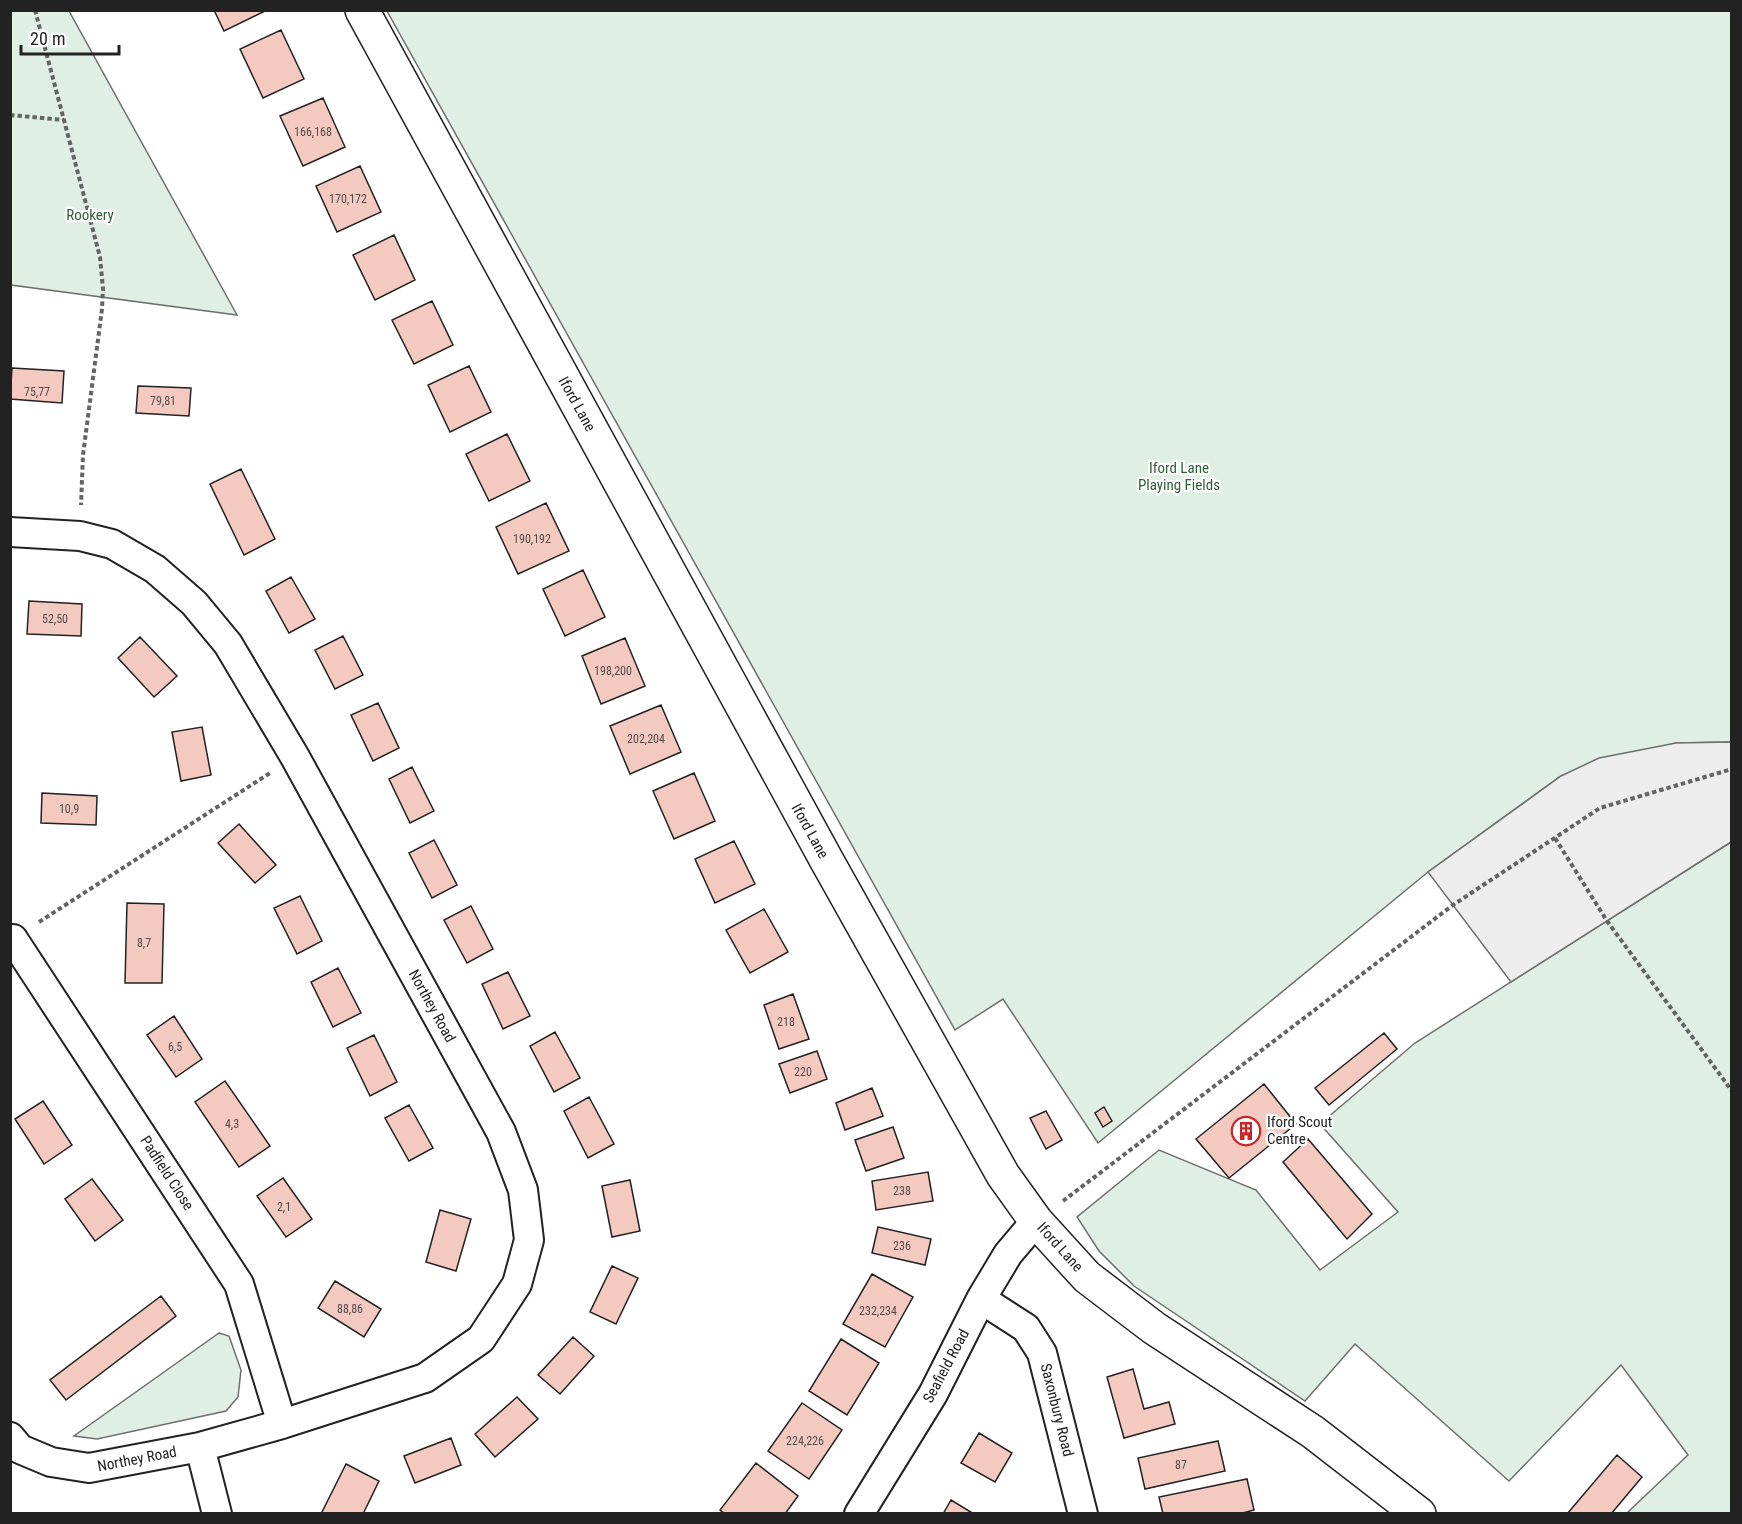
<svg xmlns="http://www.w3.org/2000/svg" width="1742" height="1524" viewBox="0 0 1742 1524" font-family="'Roboto Condensed',sans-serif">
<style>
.green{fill:#e0efe3;stroke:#6f6f6f;stroke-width:1.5}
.parking{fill:#ededed;stroke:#6f6f6f;stroke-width:1.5}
.building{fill:#f3c9c0;stroke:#222;stroke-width:1.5}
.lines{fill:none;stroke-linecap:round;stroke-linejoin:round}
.street-casing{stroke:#222;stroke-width:32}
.secondary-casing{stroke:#222;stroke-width:36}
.path{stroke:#646464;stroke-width:4;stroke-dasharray:4.5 3;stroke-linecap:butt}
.street{stroke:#fff;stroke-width:28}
.secondary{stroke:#fff;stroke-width:33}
.labels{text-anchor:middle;stroke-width:4.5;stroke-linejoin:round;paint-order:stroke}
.number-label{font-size:12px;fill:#564c4a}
.park-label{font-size:15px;fill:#2f5e38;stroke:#fff}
.street-label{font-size:15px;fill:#222;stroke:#fff}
.poi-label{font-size:15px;fill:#222;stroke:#fff;text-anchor:start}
</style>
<rect width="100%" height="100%" fill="#fff"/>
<path class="green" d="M11 10 69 11 237 315 11 285Z
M387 11H1731V742L1676 743 1561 776 1428 872 1098 1143 1003 999 955 1030Z
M1731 842V1513H1627L1688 1455 1621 1365 1509 1481 1355 1344 1305 1401 1134 1286 1099 1251 1077 1217 1159 1150 1256 1190 1320 1270 1398 1212 1320 1124 1415 1043Z
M219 1333 229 1336 241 1370 238 1397 226 1411 97 1439 74 1436Z"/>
<path class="parking" d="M1731 742V842L1511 982 1428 872 1561 776 1599 758 1676 743Z"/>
<path class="building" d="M214 10H265V11L224 31Z
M281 30 304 79 263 98 240 49Z
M323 98 345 147 303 166 280 116Z
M360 166 381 212 337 232 316 186Z
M394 235 415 280 375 300 353 255Z
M432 301 453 345 414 364 392 320Z
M469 366 491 412 450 432 428 385Z
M12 368 64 371 62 403 10 399Z
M138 386 191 388 189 416 136 413Z
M507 434 530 481 489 501 466 454Z
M241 469 275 539 244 555 210 484Z
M546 503 569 551 518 574 496 527Z
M583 570 605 617 565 636 543 589Z
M291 577 315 619 289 633 266 591Z
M29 601 82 604 81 636 27 634Z
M343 636 363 675 335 689 315 650Z
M140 637 177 676 154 697 118 658Z
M625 638 645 686 601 704 582 656Z
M378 703 399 748 373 761 351 715Z
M661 705 681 752 630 774 610 726Z
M202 727 211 775 181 781 172 732Z
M412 767 434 811 410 823 389 779Z
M694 773 715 821 674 839 653 791Z
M42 793 97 796 96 825 41 823Z
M239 824 276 865 255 883 218 843Z
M434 840 457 885 432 898 409 853Z
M734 841 755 884 715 903 695 859Z
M300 896 322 941 297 954 274 908Z
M127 903 164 904 162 983H125Z
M471 906 493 949 467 963 444 920Z
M764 909 788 952 750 973 726 930Z
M338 968 361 1013 333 1027 311 982Z
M508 972 530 1016 503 1029 482 984Z
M793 994 809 1039 779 1049 764 1005Z
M174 1016 202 1059 176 1077 147 1035Z
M555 1032 580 1078 554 1092 530 1046Z
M1384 1033 1397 1049 1329 1105 1315 1088Z
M374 1035 397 1082 370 1096 347 1048Z
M817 1051 827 1079 790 1093 779 1064Z
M225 1081 270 1146 239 1167 195 1102Z
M1264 1084 1296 1124 1229 1178 1196 1139Z
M872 1088 883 1116 845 1130 836 1103Z
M589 1097 614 1144 588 1158 564 1111Z
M43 1101 72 1145 44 1164 15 1119Z
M409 1105 433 1148 409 1161 385 1118Z
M1104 1107 1112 1121 1103 1127 1095 1113Z
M1046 1111 1062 1140 1046 1149 1030 1118Z
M893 1127 904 1158 866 1171 855 1140Z
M1308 1139 1372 1214 1347 1239 1283 1162Z
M928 1172 933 1201 876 1210 872 1181Z
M283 1178 312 1219 286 1237 257 1196Z
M92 1179 123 1220 95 1241 65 1199Z
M630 1180 640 1231 612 1237 602 1186Z
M440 1210 471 1219 456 1271 426 1262Z
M878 1227 931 1239 925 1265 872 1253Z
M612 1266 638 1278 616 1324 590 1312Z
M872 1274 913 1297 885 1347 843 1324Z
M335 1281 381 1309 364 1337 318 1308Z
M161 1296 176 1316 66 1400 50 1380Z
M573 1337 594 1356 560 1394 538 1375Z
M841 1339 879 1363 847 1415 809 1391Z
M1133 1369 1144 1409 1169 1402 1175 1424 1124 1438 1107 1377Z
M517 1397 538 1419 495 1457 475 1434Z
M802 1403 842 1430 809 1479 768 1451Z
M979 1433 1012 1453 995 1482 961 1463Z
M451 1438 461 1465 415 1483 404 1456Z
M1218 1441 1225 1471 1145 1489 1138 1458Z
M1617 1455 1642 1477 1611 1514H1567Z
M756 1463 798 1496 785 1514H725L720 1510Z
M346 1464 379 1481 363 1514H321Z
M1247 1479 1254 1510 1239 1514H1163L1159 1497Z
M951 1500 974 1514H943Z"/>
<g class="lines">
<g class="street-casing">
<path id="street" d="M10 532 80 536 112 544 155 569 194 603 228 644 295 757 501 1132 523 1190 529 1240 517 1284 481 1339 425 1378 282 1424 200 1447 89 1468 51 1462 20 1449 10 1437
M13 939 239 1284 282 1424
M981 1299 1026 1328 1042 1353 1083 1514
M200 1447 217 1514
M859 1514 933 1394 981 1299 1008 1254 1036 1221"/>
</g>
<g class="secondary-casing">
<path id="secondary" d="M362 10 827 861 1003 1175 1036 1221 1087 1277 1154 1328 1313 1432 1419 1514"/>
</g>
<path class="path" d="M35 10 100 257 103 289 102 309 83 455 81 505
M10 115 64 120
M1555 838 1607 921 1732 1091
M39 922 270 773
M1063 1201 1453 905 1600 808 1732 769"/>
<use href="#street" class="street"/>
<use href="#secondary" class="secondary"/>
</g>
<defs>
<g id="building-ring" transform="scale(1.5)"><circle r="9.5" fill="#fff" stroke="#c62828" stroke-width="1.5"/><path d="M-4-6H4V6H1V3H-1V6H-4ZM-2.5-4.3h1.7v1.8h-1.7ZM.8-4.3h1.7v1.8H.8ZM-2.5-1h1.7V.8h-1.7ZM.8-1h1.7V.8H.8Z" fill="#c62828"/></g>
</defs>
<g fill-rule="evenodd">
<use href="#building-ring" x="1246" y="1131"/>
</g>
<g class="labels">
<g class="number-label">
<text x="313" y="136">166,168</text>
<text x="348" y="203">170,172</text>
<text x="37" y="396">75,77</text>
<text x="163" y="405">79,81</text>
<text x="532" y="543">190,192</text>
<text x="55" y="623">52,50</text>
<text x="613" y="675">198,200</text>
<text x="646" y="743">202,204</text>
<text x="69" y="813">10,9</text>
<text x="144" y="947">8,7</text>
<text x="786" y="1026">218</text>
<text x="175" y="1051">6,5</text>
<text x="803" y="1076">220</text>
<text x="232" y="1128">4,3</text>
<text x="902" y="1195">238</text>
<text x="284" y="1211">2,1</text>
<text x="902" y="1250">236</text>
<text x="350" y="1313">88,86</text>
<text x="878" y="1315">232,234</text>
<text x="805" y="1445">224,226</text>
<text x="1181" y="1469">87</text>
</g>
<g class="park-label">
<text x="90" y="220">Rookery</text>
<text x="1179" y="473">Iford Lane<tspan x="1179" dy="17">Playing Fields</tspan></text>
</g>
<g class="street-label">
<text transform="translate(577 404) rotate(61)" y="5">Iford Lane</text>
<text transform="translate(810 831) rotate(61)" y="5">Iford Lane</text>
<text transform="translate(432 1006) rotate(61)" y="5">Northey Road</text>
<text transform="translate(167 1173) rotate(57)" y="5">Padfield Close</text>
<text transform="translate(1060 1247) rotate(48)" y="5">Iford Lane</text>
<text transform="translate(946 1366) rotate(-62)" y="5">Seafield Road</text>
<text transform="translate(1057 1410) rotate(76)" y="5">Saxonbury Road</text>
<text transform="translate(137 1459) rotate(-11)" y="5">Northey Road</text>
</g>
<g class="poi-label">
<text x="1267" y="1127">Iford Scout<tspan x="1267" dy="17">Centre</tspan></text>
</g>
</g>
<rect width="1742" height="1524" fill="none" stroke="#222222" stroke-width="24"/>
<path d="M21 45v9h98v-9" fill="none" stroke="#222222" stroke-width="3"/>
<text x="30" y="45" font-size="18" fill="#222222" stroke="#ffffff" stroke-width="4.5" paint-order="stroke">20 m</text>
</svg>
